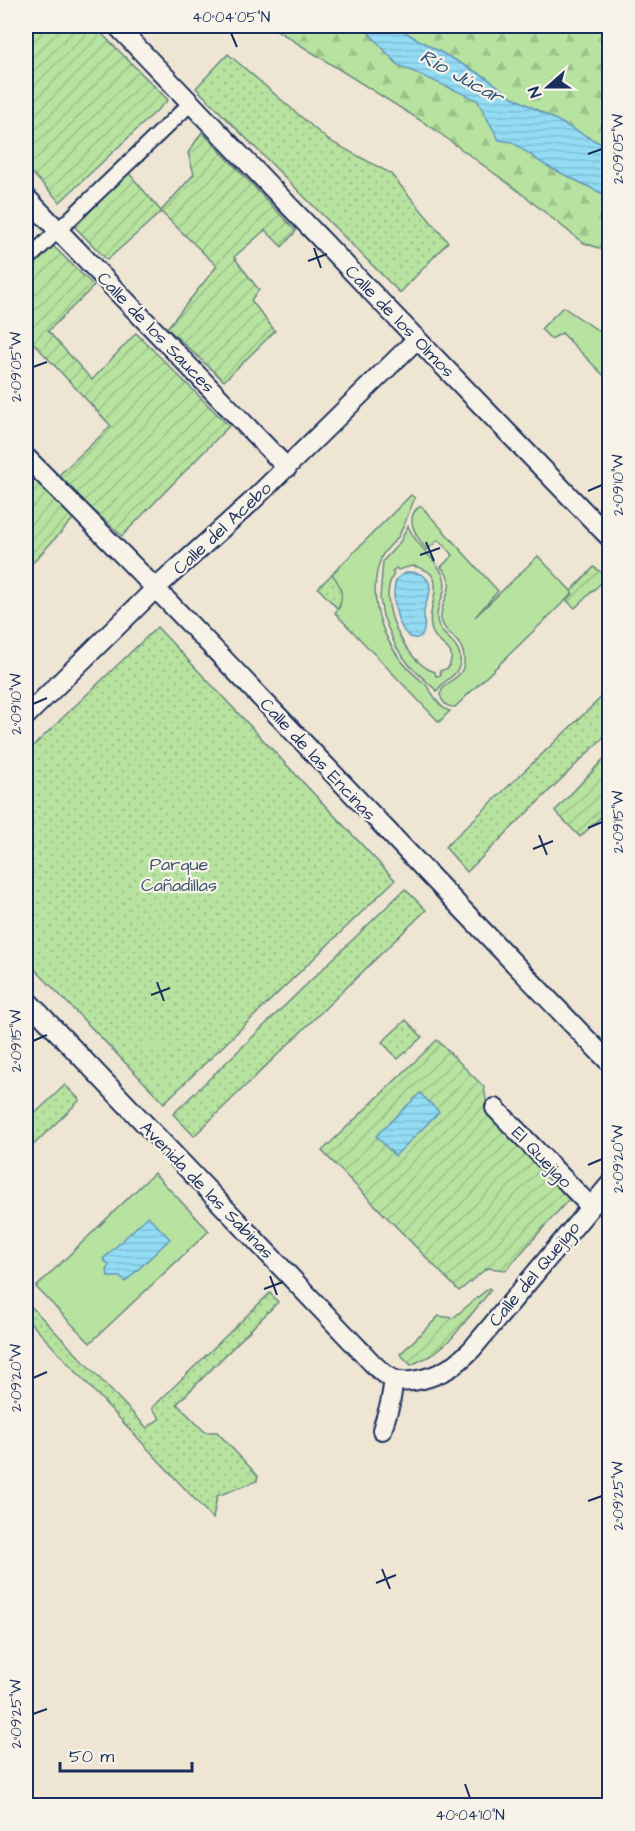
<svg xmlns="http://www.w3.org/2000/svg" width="635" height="1831" viewBox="0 0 635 1831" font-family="'Architects Daughter',sans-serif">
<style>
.grass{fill:#b7e29f;stroke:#69887e;stroke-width:1.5;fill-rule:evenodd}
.forest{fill:url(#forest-firs);stroke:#69887e;stroke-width:1.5}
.park{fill:url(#park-dots);stroke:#69887e;stroke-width:1.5}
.garden{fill:url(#garden-furrows);stroke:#69887e;stroke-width:1.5}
.water{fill:url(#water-rules);stroke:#6397b8;stroke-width:1.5}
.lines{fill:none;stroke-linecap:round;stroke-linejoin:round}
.pedestrian-casing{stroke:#1b2f5e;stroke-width:18}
.minor-casing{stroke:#1b2f5e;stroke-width:22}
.pedestrian{stroke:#f7f3e8;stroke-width:14}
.minor{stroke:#f7f3e8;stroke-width:18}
.ticks{fill:none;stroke:#1b2f5e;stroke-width:2}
.labels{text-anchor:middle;stroke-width:4.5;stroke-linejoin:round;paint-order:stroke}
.street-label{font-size:18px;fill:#1b2f5e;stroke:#f7f3e8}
.park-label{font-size:18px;fill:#3a536b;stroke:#f7f3e8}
.water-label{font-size:20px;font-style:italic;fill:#33527c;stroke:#f7f3e8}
.neatline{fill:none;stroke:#1b2f5e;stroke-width:2}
.ticks-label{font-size:15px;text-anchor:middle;fill:#1b2f5e}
</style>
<defs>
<pattern id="forest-firs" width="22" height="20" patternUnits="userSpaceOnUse" patternTransform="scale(1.5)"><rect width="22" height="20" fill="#b7e29f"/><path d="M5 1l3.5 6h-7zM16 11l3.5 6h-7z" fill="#9dc28b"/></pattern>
<pattern id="park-dots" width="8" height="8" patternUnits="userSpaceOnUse" patternTransform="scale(1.5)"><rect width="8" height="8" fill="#b7e29f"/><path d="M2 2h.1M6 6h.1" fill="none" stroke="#9dc28b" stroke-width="1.8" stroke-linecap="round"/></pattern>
<pattern id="garden-furrows" width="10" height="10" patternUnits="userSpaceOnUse" patternTransform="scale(1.5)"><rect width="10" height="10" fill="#b7e29f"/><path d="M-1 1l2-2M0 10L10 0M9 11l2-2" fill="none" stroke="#9dc28b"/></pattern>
<pattern id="water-rules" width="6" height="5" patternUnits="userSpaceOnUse" patternTransform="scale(1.5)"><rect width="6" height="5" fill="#93dcf4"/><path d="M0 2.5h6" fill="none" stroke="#7ebdd4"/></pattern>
</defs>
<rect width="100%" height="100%" fill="#eee5d3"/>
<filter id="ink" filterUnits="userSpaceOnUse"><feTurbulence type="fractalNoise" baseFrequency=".0167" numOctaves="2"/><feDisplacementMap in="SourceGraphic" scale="12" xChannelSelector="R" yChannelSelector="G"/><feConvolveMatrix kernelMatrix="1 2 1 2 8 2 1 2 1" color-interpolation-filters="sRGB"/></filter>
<g filter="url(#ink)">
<path class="grass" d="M563 307 609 338V381L562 333 551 339 541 329Z
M411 495 415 498C409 511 405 525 398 537 393 544 384 550 381 558 364 603 387 654 423 682 433 690 437 708 450 711L439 722 335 613 340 606 332 574Z
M421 506 498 591 475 617 538 556 573 593 455 707C446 707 443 703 440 695 443 681 463 679 464 663 466 638 443 635 441 619 439 599 461 587 441 567L453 555 438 540 427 550C417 538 402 516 421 506Z
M408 526C417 548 435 557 443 575 450 592 435 603 437 620 440 638 463 642 460 663 458 676 443 680 437 691L410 666 396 647 383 616 380 598 383 561 400 542ZM412 566C457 573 421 609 433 633 440 648 459 647 448 668L440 671 441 675 436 676 435 672C406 664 375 600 394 574L392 572 396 568 398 570Z
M154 1173 209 1231 90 1343 36 1287Z"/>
<path class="forest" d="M270 26H609V252L582 242 517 190 431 127Z"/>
<path class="park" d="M228 54 328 140 390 173 448 242 400 293 196 88Z
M332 574C341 585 345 596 338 609L318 588Z
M157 627 395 880 164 1103 26 960V753Z
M609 690V732L467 872 445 847Z
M405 889 426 910 194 1136 173 1114Z
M406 1020 422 1037 398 1059 382 1042Z
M65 1085 80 1100 26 1152V1122Z
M270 1293 278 1302 177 1404 205 1432H217L258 1476 257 1481 217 1496 213 1519 26 1318V1301L147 1428 160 1418 152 1408Z"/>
<path class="garden" d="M26 26H94L168 100 60 202 26 167Z
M202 132 296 231 282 247 265 230 234 257 259 290 251 300 275 331 224 381 167 328 217 266 161 212 107 260 75 227 128 172 161 211 194 174 188 153Z
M51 244 94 286 48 331 92 380 136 333 229 426 122 536 57 477 111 426 26 335V274Z
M26 468 74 518 26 570Z
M594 567 607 577 575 608 566 600 573 594 571 591Z
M609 753V809L580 837 555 811Z
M437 1040 484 1087 488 1112 569 1199 506 1270 487 1268 459 1291 322 1151Z
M489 1288 491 1290 452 1338 432 1355 411 1365 400 1354 439 1316 453 1318Z"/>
<path class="water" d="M349 26H401V30L487 78 509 95 609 148V197L545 165 512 142 499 140 477 100 398 65 367 31 352 29Z
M407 572C418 572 430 575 430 589 430 597 424 604 424 612 423 619 427 628 422 635 420 637 417 639 414 638 398 638 387 587 399 577 399 576 407 573 407 572Z
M420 1093 439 1112 395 1156 376 1136Z
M148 1216 170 1239 125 1282 120 1277H108L107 1269 109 1265 103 1259Z"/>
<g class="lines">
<g class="pedestrian-casing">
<path id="pedestrian" d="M26 261 192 102"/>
</g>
<g class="minor-casing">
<path id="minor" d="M117 26 385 306 610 538
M26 197 287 468
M26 457C224 655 414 861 610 1063
M26 716 156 588 249 504 417 339
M26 999 358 1348C368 1358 379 1373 393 1379 409 1386 437 1376 451 1367 459 1362 466 1355 472 1349L610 1184
M495 1108 590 1206
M382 1430 390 1404 394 1380"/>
</g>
<use href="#pedestrian" class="pedestrian"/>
<use href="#minor" class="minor"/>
</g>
</g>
<path class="ticks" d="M231 33 237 47M588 154 602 149M314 248 321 268M308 261 327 254M33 367 47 362M588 491 602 485M426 542 434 561M420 555 440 548M33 704 47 698M588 828 602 822M539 835 547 855M533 849 553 841M157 982 164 1001M151 995 170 988M33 1041 47 1035M588 1165 602 1159M270 1276 277 1295M264 1289 283 1282M33 1378 47 1372M588 1501 602 1496M382 1569 390 1589M376 1583 396 1575M33 1714 47 1709M465 1784 470 1798"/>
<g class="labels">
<g class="street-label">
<text transform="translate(400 321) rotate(46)" y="6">Calle de los Olmos</text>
<text transform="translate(156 332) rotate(46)" y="6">Calle de los Sauces</text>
<text transform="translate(222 528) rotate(-43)" y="6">Calle del Acebo</text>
<text transform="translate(318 759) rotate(47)" y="6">Calle de las Encinas</text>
<text transform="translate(542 1157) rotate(46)" y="6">El Quejigo</text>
<text transform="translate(207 1190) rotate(46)" y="6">Avenida de las Sabinas</text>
<text transform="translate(534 1274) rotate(-50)" y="6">Calle del Quejigo</text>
</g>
<g class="park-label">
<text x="179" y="870">Parque<tspan x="179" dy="21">Cañadillas</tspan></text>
</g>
<g class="water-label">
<text transform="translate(462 76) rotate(29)" y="7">Río Júcar</text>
</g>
</g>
<rect width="635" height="1831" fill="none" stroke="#f7f3e8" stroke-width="66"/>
<g transform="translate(548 87) rotate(249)" stroke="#f7f3e8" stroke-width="4.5" paint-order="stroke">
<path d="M0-4.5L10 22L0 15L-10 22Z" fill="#1b2f5e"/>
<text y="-9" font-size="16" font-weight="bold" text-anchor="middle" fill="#1b2f5e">N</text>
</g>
<path d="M60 1762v9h132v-9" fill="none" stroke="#1b2f5e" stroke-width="3"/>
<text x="69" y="1762" font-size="18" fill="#1b2f5e" stroke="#f7f3e8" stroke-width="4.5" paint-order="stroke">50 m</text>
<rect x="33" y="33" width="569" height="1765" class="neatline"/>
<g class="ticks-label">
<text x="231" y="22">40°04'05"N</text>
<text transform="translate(618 149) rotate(-90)" y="5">2°09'05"W</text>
<text transform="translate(16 367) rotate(-90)" y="5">2°09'05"W</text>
<text transform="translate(618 485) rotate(-90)" y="5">2°09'10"W</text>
<text transform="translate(16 704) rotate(-90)" y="5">2°09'10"W</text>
<text transform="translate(618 822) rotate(-90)" y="5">2°09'15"W</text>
<text transform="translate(16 1041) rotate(-90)" y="5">2°09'15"W</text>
<text transform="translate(618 1159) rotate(-90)" y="5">2°09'20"W</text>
<text transform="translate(16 1378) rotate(-90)" y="5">2°09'20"W</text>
<text transform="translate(618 1496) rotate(-90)" y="5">2°09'25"W</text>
<text transform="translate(16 1714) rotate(-90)" y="5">2°09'25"W</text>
<text x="470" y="1820">40°04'10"N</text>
</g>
</svg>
